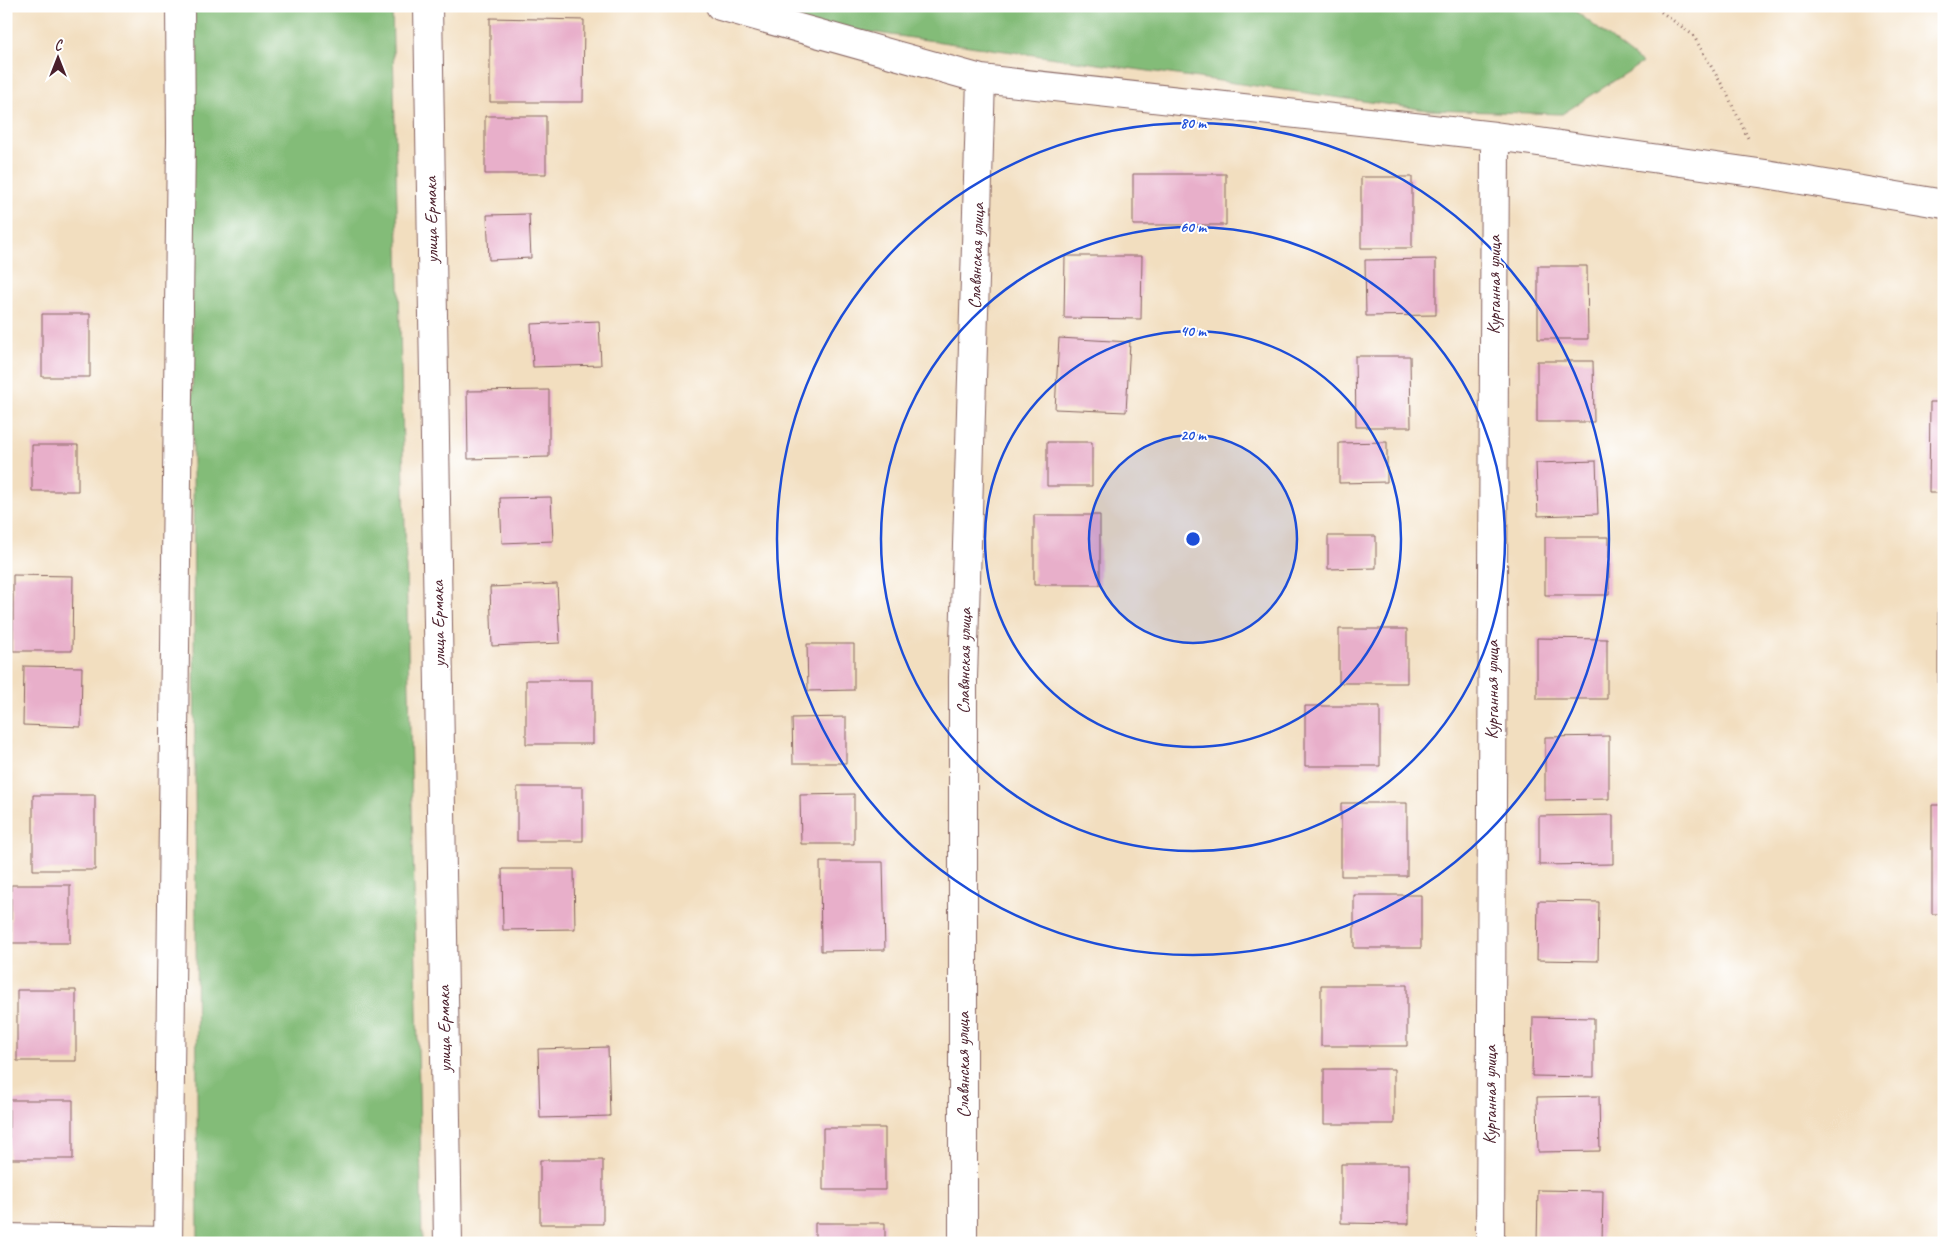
<svg xmlns="http://www.w3.org/2000/svg" width="1950" height="1249" viewBox="0 0 1950 1249" font-family="Caveat,sans-serif">
<style>
.forest{fill:#83bc78;stroke:#666e52}
.building{fill:#e8afca}
.lines{fill:none;stroke-linecap:round;stroke-linejoin:round}
.minor-casing{stroke:#85625f;stroke-width:30}
.path{stroke:#85625f;stroke-width:3;stroke-dasharray:1 4;stroke-linecap:butt}
.minor{stroke:#fff;stroke-width:28}
.ring{fill:none;stroke:#1d4ed8;stroke-width:2.5}
.labels{text-anchor:middle;stroke-width:4;stroke-linejoin:round;paint-order:stroke}
.street-label{font-size:18px;fill:#4a1f2b;stroke:#fff}
.centre{fill:#1d4ed8;stroke:#fff;stroke-width:2.5}
.ring-label{font-size:15px;text-anchor:middle;font-weight:bold;fill:#1d4ed8;stroke:#fff;stroke-width:4;stroke-linejoin:round;paint-order:stroke}
</style>
<rect width="100%" height="100%" fill="#fff"/>
<filter id="ink" filterUnits="userSpaceOnUse"><feTurbulence type="fractalNoise" baseFrequency=".02" numOctaves="2"/><feDisplacementMap in="SourceGraphic" scale="10" xChannelSelector="R" yChannelSelector="G"/><feConvolveMatrix kernelMatrix="1 2 1 2 8 2 1 2 1" color-interpolation-filters="sRGB"/></filter>
<filter id="wash" filterUnits="userSpaceOnUse"><feTurbulence type="fractalNoise" baseFrequency=".0096" numOctaves="4" result="noise"/><feDisplacementMap in="SourceGraphic" scale="20" xChannelSelector="R" yChannelSelector="G"/><feGaussianBlur stdDeviation="1.12" result="paint"/><feColorMatrix in="noise" values="0 0 0 0 0 0 0 0 0 0 0 0 0 0 0 0 0 1.4 0 .05"/><feComposite in="paint" operator="in"/></filter>
<g filter="url(#wash)">
<rect width="100%" height="100%" fill="#f2debf"/>
<path class="forest" d="M180 6H392L420 1128 422 1243H198L191 150Z
M684 6H1569L1642 63 1562 114 1427 110Z"/>
<g id="blocks">
<path class="building" d="M1942 6H1944V51H1942Z
M490 18 584 20 583 102H490Z
M485 116H546V174H485Z
M1133 174H1226V225H1133Z
M1361 177H1412V248H1361Z
M529 214 531 258 489 260 487 215Z
M1065 256H1142L1141 319 1064 318Z
M1436 259V315L1366 316 1365 260Z
M1538 266H1587L1588 339H1538Z
M42 314H90V377H42Z
M599 321 601 365 533 367 531 324Z
M1059 338 1130 342 1126 412 1055 409Z
M1355 356H1410L1411 427H1356Z
M1537 361H1593L1594 422H1537Z
M549 390V457L468 459 467 391Z
M1930 402H1944V493H1929Z
M1047 442H1092V486H1047Z
M1387 442V482L1339 483V443Z
M32 445H78V491H32Z
M1596 461 1598 514 1538 516 1536 463Z
M551 497 553 541 502 543 500 498Z
M1034 515H1100V585H1034Z
M1328 536H1376V568L1328 569Z
M1545 537H1609V595H1545Z
M13 575 73 576 72 651H13Z
M557 584 560 643 492 646 490 587Z
M1938 608H1944V694H1938Z
M1339 629H1407V683H1339Z
M1537 638 1607 639V699H1537Z
M807 644H854V690L808 691Z
M24 666 82 667 81 727 23 725Z
M526 680H593V744H526Z
M1305 706H1380V766H1305Z
M846 717V763H793L792 718Z
M1609 736V799L1545 800V737Z
M517 787H583V841H517Z
M854 794V844H801L800 795Z
M33 795H95V870H33Z
M1341 803H1407V876H1341Z
M1932 805H1944V914H1932Z
M1613 815V864L1539 865V816Z
M820 862H883L885 950 821 951Z
M502 869H574L575 929 503 930Z
M11 885H70V943H11Z
M1354 895H1421V948H1354Z
M1538 901 1599 902 1598 961 1537 960Z
M1321 985H1407V1046H1321Z
M17 990H76V1061H17Z
M1533 1017 1594 1018V1077L1532 1076Z
M608 1047 610 1116 540 1118 538 1049Z
M1324 1069H1394V1124H1324Z
M1599 1096 1600 1151 1538 1152 1537 1097Z
M9 1100H73V1159H9Z
M823 1128H885V1190H823Z
M540 1160H603V1224H540Z
M1341 1164H1409V1224L1341 1223Z
M1538 1190 1603 1191 1602 1243H1537Z
M815 1223H885V1243H815Z"/>
</g>
</g>
<g filter="url(#ink)">
<use href="#blocks" fill-opacity="0" stroke="#85625f" stroke-width="1"/>
<g class="lines">
<g class="minor-casing">
<path id="minor" d="M428 6 448 1243
M720 6 981 79 1495 136 1766 174 1944 204
M6 1238 168 1241
M168 1243 181 139 180 6
M963 1243V678L981 79
M1490 1243 1495 136"/>
</g>
<path class="path" d="M1653 6 1693 35 1726 92 1749 140"/>
<use href="#minor" class="minor"/>
</g>
</g>
<circle cx="1193" cy="539" r="104" fill="#1d4ed8" fill-opacity=".12"/>
<g class="ring">
<circle cx="1193" cy="539" r="104"/>
<circle cx="1193" cy="539" r="208"/>
<circle cx="1193" cy="539" r="312"/>
<circle cx="1193" cy="539" r="416"/>
</g>
<g class="labels">
<g class="street-label">
<text transform="translate(431 220) rotate(-91)" y="6">улица Ермака</text>
<text transform="translate(976 256) rotate(-88)" y="6">Славянская улица</text>
<text transform="translate(1494 285) rotate(-90)" y="6">Курганная улица</text>
<text transform="translate(438 624) rotate(-91)" y="6">улица Ермака</text>
<text transform="translate(964 661) rotate(-89)" y="6">Славянская улица</text>
<text transform="translate(1492 690) rotate(-90)" y="6">Курганная улица</text>
<text transform="translate(444 1029) rotate(-91)" y="6">улица Ермака</text>
<text transform="translate(963 1065) rotate(-90)" y="6">Славянская улица</text>
<text transform="translate(1490 1095) rotate(-90)" y="6">Курганная улица</text>
</g>
</g>
<circle cx="1193" cy="539" r="8" class="centre"/>
<g class="ring-label">
<text x="1193" y="128">80 m</text>
<text x="1193" y="232">60 m</text>
<text x="1193" y="336">40 m</text>
<text x="1193" y="440">20 m</text>
</g>
<rect width="1950" height="1249" fill="none" stroke="#fff" stroke-width="25"/>
<g transform="translate(58 58)" stroke="#ffffff" stroke-width="4" paint-order="stroke">
<path d="M0-4L9 19L0 12L-9 19Z" fill="#4a1f2b"/>
<text y="-8" font-size="14" font-weight="bold" text-anchor="middle" fill="#4a1f2b">С</text>
</g>
</svg>
